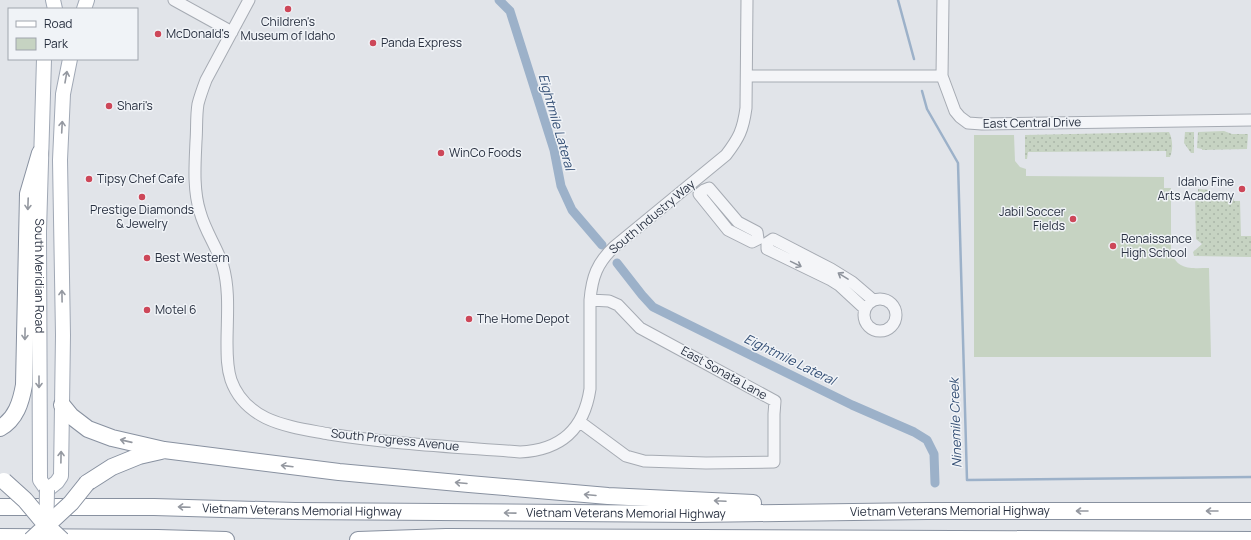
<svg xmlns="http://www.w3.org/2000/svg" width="1251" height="540" viewBox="0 0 1251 540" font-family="Manrope,sans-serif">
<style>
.grass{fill:url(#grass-dots)}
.green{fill:#c6d3c2}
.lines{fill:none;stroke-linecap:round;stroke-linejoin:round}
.stream{stroke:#9cb1c9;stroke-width:2.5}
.canal{stroke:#9cb1c9;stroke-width:9}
.minor-casing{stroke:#a6abb3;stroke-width:13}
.major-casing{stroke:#a0a8b5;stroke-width:16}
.highway-casing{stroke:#8891a0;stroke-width:18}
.minor{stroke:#f4f5f8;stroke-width:11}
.major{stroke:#fff;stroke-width:14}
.highway{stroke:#fff;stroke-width:16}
.major-bridge-casing{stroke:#a0a8b5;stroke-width:16;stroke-linecap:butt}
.highway-bridge-casing{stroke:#8891a0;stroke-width:18;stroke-linecap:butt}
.major-bridge{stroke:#fff;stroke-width:14}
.highway-bridge{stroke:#fff;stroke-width:16}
.oneway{stroke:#9498a0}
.oneway2{stroke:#8e939c}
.poi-dot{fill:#cd4759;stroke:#f0f3f7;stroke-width:1.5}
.labels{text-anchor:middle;stroke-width:3;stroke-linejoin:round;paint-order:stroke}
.poi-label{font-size:12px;fill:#293141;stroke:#f0f3f7;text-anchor:start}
.street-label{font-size:12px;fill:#293141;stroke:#f0f3f7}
.water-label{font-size:13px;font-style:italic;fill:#344f75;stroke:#f0f3f7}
</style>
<defs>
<pattern id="grass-dots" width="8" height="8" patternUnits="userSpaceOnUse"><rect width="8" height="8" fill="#c6d3c2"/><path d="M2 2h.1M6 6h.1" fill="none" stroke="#aab6a8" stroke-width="1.8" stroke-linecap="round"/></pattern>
</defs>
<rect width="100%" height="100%" fill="#e1e4e9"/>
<path class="grass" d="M1224 131 1232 134H1248L1247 149 1202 150V149L1197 148 1198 132Z
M1169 132C1173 139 1173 151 1170 157H1166V151L1028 152 1027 159H1025V135Z
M1185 132H1194V153H1191L1184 143Z
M1198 189 1211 190 1212 196H1226L1227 198H1234V201H1240L1241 236H1251V257L1194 256 1193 252 1202 244 1196 239 1195 193H1198Z"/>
<path class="green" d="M974 135H1014L1015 161 1020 167 1026 169V176L1164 177V188H1171V251C1177 271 1192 268 1209 268L1211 357H974Z"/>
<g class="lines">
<path class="stream" d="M898 0 914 59
M922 91 927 109 958 163 967 480 1251 477"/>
<path class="canal" d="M499 0 510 11 554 150 561 186 572 210 602 245
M617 263 642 295 653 307 852 405 914 432 927 440 934 454 935 483"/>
<g class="minor-casing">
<path id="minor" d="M174 0 232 32
M249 0 206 80C203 88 200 96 198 104 196 116 197 129 196 141 195 164 193 190 200 212 205 231 217 247 223 266 230 291 227 318 227 343 227 356 227 368 231 380 237 397 250 410 266 418 285 427 308 430 329 434 392 444 456 447 520 452 561 450 584 429 590 389V300C592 277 597 263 614 247L726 155C739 138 743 130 746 108L747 0
M943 0 942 76 955 111 960 117 968 123 982 124 1251 120
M747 76H942
M709 188 738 222 757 232 758 239 752 242 728 230 699 194 704 190Z
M767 243 773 239 831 269 852 282 873 300
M767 243V249L831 280 839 285 865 309
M864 315a16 16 0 1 1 32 0a16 16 0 1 1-32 0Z
M580 422 626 456 644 461 706 463 774 462V414L775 401 640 328 618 305 609 301 590 300"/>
</g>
<g class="major-casing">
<g id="major">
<path d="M53 0 55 9"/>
<path d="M84 9 87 0"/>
<path id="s1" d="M44 59 39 231 40 480 47 490 57 482 61 476 63 335 60 160 63 94 70 59"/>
</g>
</g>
<g class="highway-casing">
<g id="highway">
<path d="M62 405 71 416 88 429 112 438 164 450 339 472 469 484 608 496 753 503"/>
<path d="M0 428C16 419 21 402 24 385L28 194 40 153"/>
<path d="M87 483 112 467 139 456 161 451"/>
<path id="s2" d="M0 507H154L295 511 696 514 927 511H1251"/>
<path d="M0 537 158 538 226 540"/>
<path d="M358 540 446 537 1251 540"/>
</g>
</g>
<use href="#minor" class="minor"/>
<use href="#major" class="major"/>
<use href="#highway" class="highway"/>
<g class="major-bridge-casing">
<path id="major-bridge" d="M46 540 47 490"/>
</g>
<g class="highway-bridge-casing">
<path id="highway-bridge" d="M4 481 25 500 46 525 62 540
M31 540 71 503 87 483"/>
</g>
<use href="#major-bridge" class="major-bridge"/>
<use href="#highway-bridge" class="highway-bridge"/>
</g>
<defs><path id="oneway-shaft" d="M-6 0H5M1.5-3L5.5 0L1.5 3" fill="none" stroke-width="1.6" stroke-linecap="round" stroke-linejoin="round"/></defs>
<g class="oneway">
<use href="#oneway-shaft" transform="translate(66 77) rotate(-80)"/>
<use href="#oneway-shaft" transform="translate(62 127) rotate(-87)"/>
<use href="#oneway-shaft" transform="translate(28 204) rotate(92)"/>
<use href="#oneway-shaft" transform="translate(62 296) rotate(-91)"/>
<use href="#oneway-shaft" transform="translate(25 334) rotate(91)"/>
<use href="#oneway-shaft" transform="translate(39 382) rotate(90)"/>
<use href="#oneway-shaft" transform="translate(126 441) rotate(-167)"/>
<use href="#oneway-shaft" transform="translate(61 457) rotate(-89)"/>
<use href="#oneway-shaft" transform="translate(287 466) rotate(-173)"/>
<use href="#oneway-shaft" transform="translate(461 483) rotate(-175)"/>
<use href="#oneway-shaft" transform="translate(590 495) rotate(-175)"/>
<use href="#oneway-shaft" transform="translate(720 501) rotate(-177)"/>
<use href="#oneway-shaft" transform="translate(184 507) rotate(-178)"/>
<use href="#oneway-shaft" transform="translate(1082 511) rotate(180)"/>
<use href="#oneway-shaft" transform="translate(1212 511) rotate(180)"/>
<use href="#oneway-shaft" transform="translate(510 513) rotate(-179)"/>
</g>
<g class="oneway2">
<use href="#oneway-shaft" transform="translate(796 264) rotate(26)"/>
<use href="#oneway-shaft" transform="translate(843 276) rotate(-148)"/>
</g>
<g class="poi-dot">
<circle cx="288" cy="9" r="4"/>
<circle cx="158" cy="34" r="4"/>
<circle cx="373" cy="43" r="4"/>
<circle cx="109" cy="106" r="4"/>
<circle cx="441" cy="153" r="4"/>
<circle cx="89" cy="179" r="4"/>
<circle cx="1242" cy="189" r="4"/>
<circle cx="142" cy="197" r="4"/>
<circle cx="1073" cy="219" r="4"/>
<circle cx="1113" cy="246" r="4"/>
<circle cx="147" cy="258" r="4"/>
<circle cx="147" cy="310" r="4"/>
<circle cx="469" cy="319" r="4"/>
</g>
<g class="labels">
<g class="poi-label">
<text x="288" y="26" text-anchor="middle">Children's<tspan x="288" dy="14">Museum of Idaho</tspan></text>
<text x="166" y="38">McDonald's</text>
<text x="381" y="47">Panda Express</text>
<text x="117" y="110">Shari's</text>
<text x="449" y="157">WinCo Foods</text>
<text x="97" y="183">Tipsy Chef Cafe</text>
<text x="1234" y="186" text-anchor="end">Idaho Fine<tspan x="1234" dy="14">Arts Academy</tspan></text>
<text x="142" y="214" text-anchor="middle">Prestige Diamonds<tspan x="142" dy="14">&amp; Jewelry</tspan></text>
<text x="1065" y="216" text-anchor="end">Jabil Soccer<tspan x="1065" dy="14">Fields</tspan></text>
<text x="1121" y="243">Renaissance<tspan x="1121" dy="14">High School</tspan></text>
<text x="155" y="262">Best Western</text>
<text x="155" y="314">Motel 6</text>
<text x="477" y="323">The Home Depot</text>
</g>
<g class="street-label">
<text transform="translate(1032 123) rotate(-1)" y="4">East Central Drive</text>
<text transform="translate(652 217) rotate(-40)" y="4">South Industry Way</text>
<text dy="4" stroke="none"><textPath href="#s1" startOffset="217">South Meridian Road</textPath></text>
<text transform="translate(724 373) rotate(29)" y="4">East Sonata Lane</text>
<text transform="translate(395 440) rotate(6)" y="4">South Progress Avenue</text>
<text dy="4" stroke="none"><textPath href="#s2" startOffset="302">Vietnam Veterans Memorial Highway</textPath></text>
<text dy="4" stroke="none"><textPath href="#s2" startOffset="950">Vietnam Veterans Memorial Highway</textPath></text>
<text dy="4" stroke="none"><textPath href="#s2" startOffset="626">Vietnam Veterans Memorial Highway</textPath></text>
</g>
<g class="water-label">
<text transform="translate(557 122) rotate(74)" y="5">Eightmile Lateral</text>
<text transform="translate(790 359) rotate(26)" y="5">Eightmile Lateral</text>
<text transform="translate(955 423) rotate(-92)" y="5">Ninemile Creek</text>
</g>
</g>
<rect x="8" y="8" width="130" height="52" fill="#f0f3f7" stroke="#a0a5ae"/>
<rect x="16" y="21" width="20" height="6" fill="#ffffff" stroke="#a0a5ae"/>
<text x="44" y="28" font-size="12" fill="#293141">Road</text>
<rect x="16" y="38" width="20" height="12" fill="#c6d3c2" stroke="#a0a5ae"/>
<text x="44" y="48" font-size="12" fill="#293141">Park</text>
</svg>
